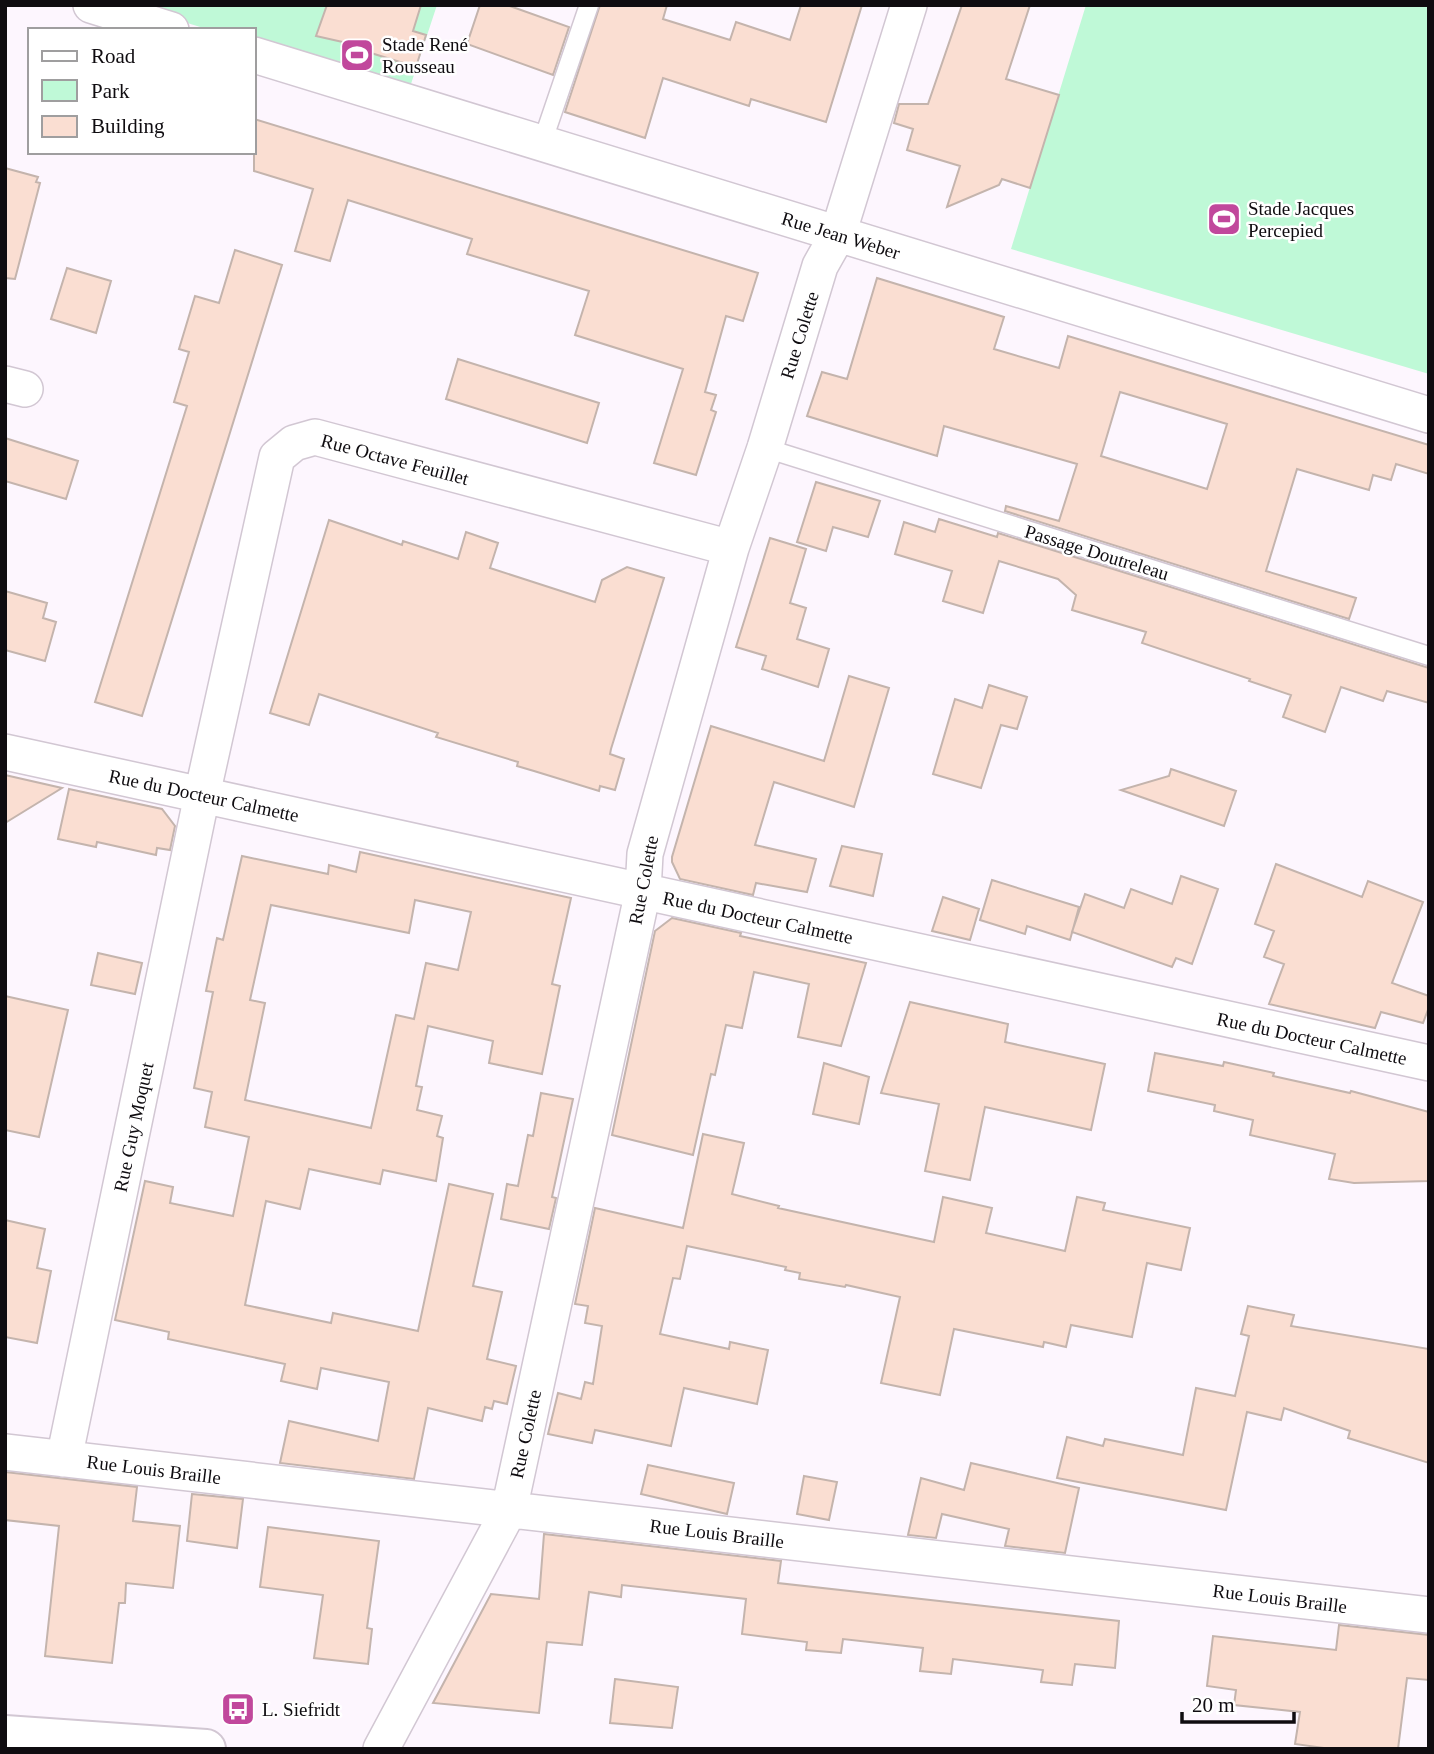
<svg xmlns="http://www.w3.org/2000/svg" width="1434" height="1754" viewBox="0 0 1434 1754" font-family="'Times New Roman',serif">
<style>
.green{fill:#bff9d7}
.building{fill:#faded2;stroke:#c4b4ad;stroke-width:2;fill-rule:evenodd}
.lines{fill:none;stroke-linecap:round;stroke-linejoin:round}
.service-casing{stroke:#d2c7d3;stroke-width:21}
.minor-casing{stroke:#d2c7d3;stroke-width:38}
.tertiary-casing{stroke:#d2c7d3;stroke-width:42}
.service{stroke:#fff;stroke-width:18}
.minor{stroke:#fff;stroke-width:35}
.tertiary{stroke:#fff;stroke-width:38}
.labels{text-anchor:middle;stroke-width:5;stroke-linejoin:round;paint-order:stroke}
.poi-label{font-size:19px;fill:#0f0c10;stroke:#fff;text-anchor:start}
.street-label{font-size:19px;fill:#0f0c10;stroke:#fff}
</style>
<rect width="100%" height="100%" fill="#fdf6fe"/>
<path class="green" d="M129 5H437L409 90 254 43V30H210Z
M1086 5H1429V374L1011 249Z"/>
<path class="building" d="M327 5H421L413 31 426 35 416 67 355 48 356 45 316 36Z
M480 5H507L569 27 553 75 467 44Z
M600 5H667L663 19 730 40 736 22 790 40 801 5H862L826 122 751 99 749 106 663 78 645 138 565 112Z
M962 5H1030L1006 79 1059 95 1030 188 1002 179 999 185 947 207 960 166 907 150 913 129 894 123 899 104H928Z
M254 119 758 273 743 321 726 316 705 392 716 395 711 410 716 412 696 475 654 463 683 369 575 335 589 291 467 254 472 239 348 200 330 261 295 251 313 189 254 171Z
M5 168 38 177 36 182 40 183 15 279 5 278Z
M235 250 282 265 142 716 95 702 187 406 174 402 189 352 179 349 195 296 219 303Z
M67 268 111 281 96 333 51 319Z
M877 278 1004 317 994 349 1059 368 1068 336 1429 445V474L1396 464 1391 480 1373 475 1369 490 1297 469 1266 571 1356 598 1349 619 1005 511 1006 506 1059 521 1077 464 944 426 937 456 807 416 822 372 847 379ZM1120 392 1227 424 1207 489 1101 456Z
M458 359 599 403 587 443 446 399Z
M5 438 78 461 66 499 5 481Z
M816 482 880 501 868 537 833 527 826 551 797 542Z
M939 519 997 537 998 533 1429 668V703L1387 691 1383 701 1341 687 1325 732 1283 717 1291 695 1249 681 1250 679 1142 643 1146 632 1072 610 1076 595 1058 579 999 561 983 613 943 601 952 571 895 554 904 522 935 532Z
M329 520 402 545 403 541 458 559 466 532 498 543 490 568 595 602 602 580 627 567 664 578 611 749 610 754 624 759 615 790 600 786 599 791 534 771 517 766 518 762 436 737 438 733 319 694 309 725 270 713Z
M770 538 806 549 790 603 806 608 797 639 829 649 818 687 762 669 766 656 736 647Z
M5 591 47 603 43 618 56 622 45 661 5 650Z
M849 676 889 688 854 807 774 782 755 845 816 859 807 892 756 883 753 895 680 879 672 862V857L711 726 824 761Z
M989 685 1027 697 1017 729 1001 725 981 788 933 774 955 699 982 708Z
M1171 769 1236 791 1224 826 1121 790 1169 776Z
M5 775 62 788 5 823Z
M69 789 162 809 175 826 170 850 157 848 156 855 97 842 96 847 58 839Z
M842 846 882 854 873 896 830 886Z
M360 852 571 898 552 984 560 986 542 1074 489 1063 493 1041 428 1026 416 1086 422 1087 417 1110 442 1116 437 1136 443 1138 436 1181 383 1170 380 1184 309 1169 300 1209 266 1201 245 1305 331 1323 333 1313 418 1331 449 1184 493 1194 473 1286 502 1292 487 1359 516 1366 507 1404 494 1401 492 1409 485 1407 482 1421 428 1408 414 1479 280 1463 289 1421 378 1441 389 1382 321 1368 317 1389 281 1381 285 1364 168 1339 169 1332 115 1320 145 1181 173 1187 170 1203 233 1216 249 1137 205 1127 212 1092 194 1088 213 992 206 991 217 938 223 940 242 856 328 874 329 865 356 872ZM415 900 471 912 458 970 426 963 414 1019 396 1015 371 1128 245 1100 265 1003 250 1000 271 905 409 933Z
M1276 864 1362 897 1368 881 1423 902 1392 983 1429 996V1007L1423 1023 1381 1012 1375 1028 1269 1004 1284 964 1264 957 1274 931 1255 924Z
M1181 876 1218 889 1192 964 1176 958 1172 967 1072 932 1085 894 1124 908 1131 889 1172 904Z
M992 880 1079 907 1070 940 1027 926 1025 934 980 920Z
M943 897 979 909 970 940 932 931Z
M672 918 741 933 740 936 866 963 841 1046 798 1037 809 984 754 972 742 1028 726 1025 715 1075 711 1074 693 1155 612 1135 655 931Z
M98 953 142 963 135 994 91 985Z
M5 996 68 1010 39 1137 5 1130Z
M910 1002 1008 1024 1005 1042 1105 1064 1091 1130 985 1107 970 1180 925 1171 939 1104 881 1093Z
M1155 1053 1223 1066 1224 1062 1274 1073 1273 1076 1350 1093 1351 1091 1429 1112V1181L1354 1183 1329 1179 1335 1154 1250 1135 1253 1120 1214 1111 1215 1105 1148 1091Z
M824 1063 869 1077 859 1124 813 1114Z
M541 1093 573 1099 552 1197 556 1198 549 1229 501 1219 507 1184 518 1186 528 1135 533 1136Z
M703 1134 744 1143 732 1194 779 1206 778 1208 934 1242 943 1197 992 1208 986 1233 1065 1251 1077 1197 1105 1203 1103 1210 1190 1228 1181 1270 1147 1263 1132 1337 1071 1325 1066 1347 1044 1342 1043 1347 954 1329 940 1395 881 1383 900 1297 846 1285 845 1287 799 1279 800 1273 785 1270 786 1267 687 1246 680 1279 673 1278 660 1334 729 1349 730 1342 768 1350 757 1404 684 1388 671 1446 595 1430 592 1443 548 1434 558 1393 581 1399 585 1382 593 1384 602 1326 585 1323 588 1306 575 1304 595 1208 683 1228Z
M5 1220 45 1229 37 1268 51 1271 37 1343 5 1337Z
M1248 1306 1294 1315 1291 1326 1429 1349V1463L1348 1438 1350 1431 1284 1408 1281 1420 1247 1412 1226 1510 1057 1478 1067 1437 1103 1446 1105 1439 1183 1455 1196 1388 1235 1396 1249 1336 1241 1334Z
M971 1463 1079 1488 1065 1553 1005 1546 1009 1529 942 1514 936 1538 908 1535 921 1478 964 1490Z
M648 1465 734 1483 727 1514 641 1494Z
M5 1472 137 1487 133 1521 180 1526 173 1588 126 1583 125 1603H119L112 1663 45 1656 59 1526 5 1520Z
M804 1476 837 1482 829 1520 797 1514Z
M192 1494 243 1499 237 1548 187 1541Z
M268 1527 379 1541 367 1628 372 1629 368 1664 314 1658 323 1595 260 1587Z
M544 1534 781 1561 778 1583 1119 1621 1115 1668 1075 1664 1072 1685 1041 1682 1043 1670 953 1659 951 1674 920 1671 923 1648 843 1639 841 1653 806 1650 807 1642 742 1634 746 1599 622 1585 621 1597 589 1592 582 1645 547 1642 539 1713 433 1703 491 1594 539 1599Z
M1339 1625 1429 1635V1680L1407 1678 1398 1749H1331L1295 1744 1300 1712 1234 1705 1236 1690 1207 1686 1213 1636 1336 1650Z
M615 1679 678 1687 672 1728 610 1723Z"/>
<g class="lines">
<g class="service-casing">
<path id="service" d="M542 143 589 5
M765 448 1429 656"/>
</g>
<g class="minor-casing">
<path id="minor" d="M91 5 171 30
M254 55 1429 415
M5 384 25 389
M5 752 1429 1063
M5 1452 1429 1615
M64 1459 202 795 277 457 294 443 315 437 731 548
M381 1749 509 1510 643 891 645 854 731 548 765 448 820 266 838 234 909 5"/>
</g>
<g class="tertiary-casing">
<path id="tertiary" d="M5 1735 206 1749"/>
</g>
<use href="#service" class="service"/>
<use href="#minor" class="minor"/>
<use href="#tertiary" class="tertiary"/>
</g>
<defs>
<g id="stadium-square" transform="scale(1.75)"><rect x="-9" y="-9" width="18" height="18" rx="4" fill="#c1489c" stroke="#fff"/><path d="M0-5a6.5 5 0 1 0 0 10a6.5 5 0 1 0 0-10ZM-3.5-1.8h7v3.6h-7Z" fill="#fff"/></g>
<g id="bus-square" transform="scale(1.75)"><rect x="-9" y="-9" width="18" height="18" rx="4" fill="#c1489c" stroke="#fff"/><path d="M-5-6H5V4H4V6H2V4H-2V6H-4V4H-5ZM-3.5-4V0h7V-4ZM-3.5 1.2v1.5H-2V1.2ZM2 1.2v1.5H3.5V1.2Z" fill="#fff"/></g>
</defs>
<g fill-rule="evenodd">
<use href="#stadium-square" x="357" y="55"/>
<use href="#stadium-square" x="1224" y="219"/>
<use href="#bus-square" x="238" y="1709"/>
</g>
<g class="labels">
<g class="poi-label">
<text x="382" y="51">Stade René<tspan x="382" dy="22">Rousseau</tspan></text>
<text x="1248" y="215">Stade Jacques<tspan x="1248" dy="22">Percepied</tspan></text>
<text x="262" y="1716">L. Siefridt</text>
</g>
<g class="street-label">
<text transform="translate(841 235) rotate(17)" y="7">Rue Jean Weber</text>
<text transform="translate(799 335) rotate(-73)" y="7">Rue Colette</text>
<text transform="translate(395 459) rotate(15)" y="7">Rue Octave Feuillet</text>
<text transform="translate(1097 552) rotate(17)" y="7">Passage Doutreleau</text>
<text transform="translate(204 795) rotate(12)" y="7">Rue du Docteur Calmette</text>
<text transform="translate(643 880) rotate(-79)" y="7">Rue Colette</text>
<text transform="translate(758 917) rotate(12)" y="7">Rue du Docteur Calmette</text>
<text transform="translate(1312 1038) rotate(12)" y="7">Rue du Docteur Calmette</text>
<text transform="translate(133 1127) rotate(-78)" y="7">Rue Guy Moquet</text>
<text transform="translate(525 1434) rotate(-78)" y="7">Rue Colette</text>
<text transform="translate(154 1469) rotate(7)" y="7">Rue Louis Braille</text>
<text transform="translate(717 1533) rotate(7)" y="7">Rue Louis Braille</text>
<text transform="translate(1280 1598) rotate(7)" y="7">Rue Louis Braille</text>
</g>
</g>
<rect width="1434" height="1754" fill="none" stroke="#0f0c10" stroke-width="14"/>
<rect x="28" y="28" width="228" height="126" fill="#ffffff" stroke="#9f9e9f" stroke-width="2"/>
<rect x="42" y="51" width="35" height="10" fill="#ffffff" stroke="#9f9e9f" stroke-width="2"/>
<text x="91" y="63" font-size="21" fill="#0f0c10">Road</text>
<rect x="42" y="80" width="35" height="21" fill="#bff9d7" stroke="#9f9e9f" stroke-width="2"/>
<text x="91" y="98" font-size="21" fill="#0f0c10">Park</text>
<rect x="42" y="116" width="35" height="21" fill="#faded2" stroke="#9f9e9f" stroke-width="2"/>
<text x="91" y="133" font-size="21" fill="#0f0c10">Building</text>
<path d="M1182 1712v10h112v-10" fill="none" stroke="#0f0c10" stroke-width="3.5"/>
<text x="1192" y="1712" font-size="21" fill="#0f0c10" stroke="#ffffff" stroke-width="5" paint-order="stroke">20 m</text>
</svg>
